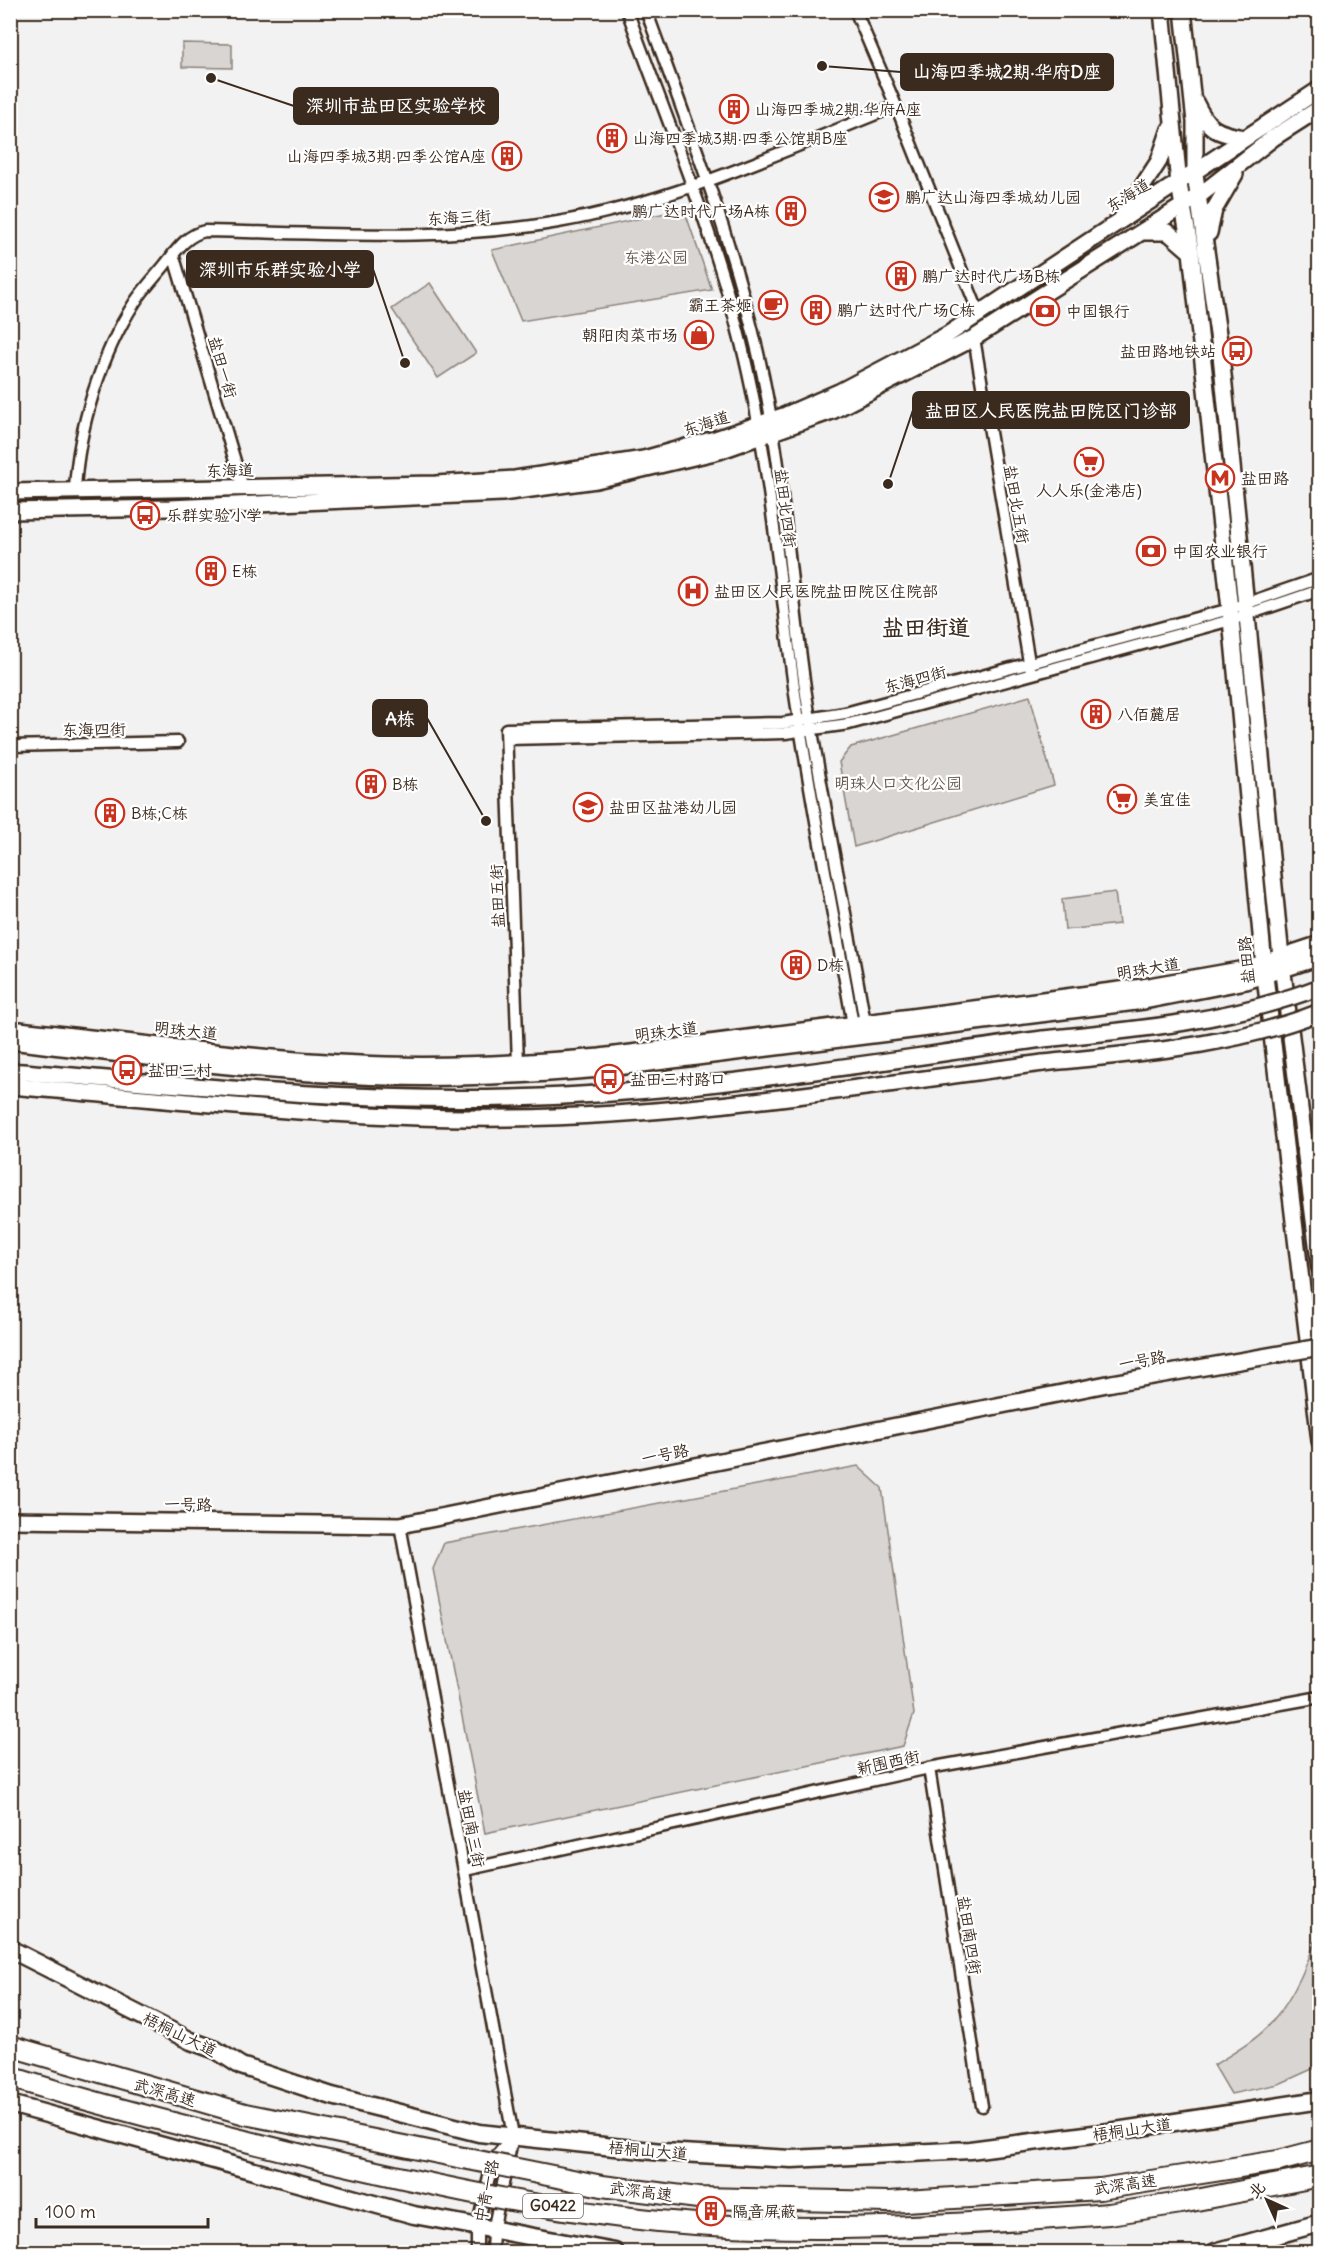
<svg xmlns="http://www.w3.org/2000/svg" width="1330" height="2263" viewBox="0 0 1330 2263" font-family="Delius,'LXGW WenKai TC',sans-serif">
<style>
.green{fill:#d8d5d2;stroke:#8a8078;stroke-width:1.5}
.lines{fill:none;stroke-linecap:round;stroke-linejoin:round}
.street-casing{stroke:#3b2a1e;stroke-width:15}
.secondary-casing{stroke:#3b2a1e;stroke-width:20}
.primary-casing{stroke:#3b2a1e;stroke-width:21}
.highway-casing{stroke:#3b2a1e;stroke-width:24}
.street{stroke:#fff;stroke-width:10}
.secondary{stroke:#fff;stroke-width:15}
.primary{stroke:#fff;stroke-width:16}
.highway{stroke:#fff;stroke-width:20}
.secondary-bridge-casing{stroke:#3b2a1e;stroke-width:20;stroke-linecap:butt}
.highway-bridge-casing{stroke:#3b2a1e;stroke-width:24;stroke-linecap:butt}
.secondary-bridge{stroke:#fff;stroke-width:15}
.highway-bridge{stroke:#fff;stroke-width:20}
.labels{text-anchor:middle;stroke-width:4.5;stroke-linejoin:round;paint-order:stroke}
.shield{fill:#fff;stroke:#766a62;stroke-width:1.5}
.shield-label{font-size:15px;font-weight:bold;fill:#3b2a1e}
.poi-label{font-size:16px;fill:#3b2a1e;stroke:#fff;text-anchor:start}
.street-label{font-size:16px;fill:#3b2a1e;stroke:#fff}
.park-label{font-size:16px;fill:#62554b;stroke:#fff}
.district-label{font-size:22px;font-weight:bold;fill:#3b2a1e;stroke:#fff}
.leader{fill:none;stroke:#3b2a1e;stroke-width:2}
.callout-dot{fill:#3b2a1e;stroke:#fff;stroke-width:2}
.callout{fill:#3b2a1e;stroke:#3b2a1e;stroke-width:2}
.callout-label{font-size:18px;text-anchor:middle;font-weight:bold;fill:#fff}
</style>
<rect width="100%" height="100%" fill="#f3f2f2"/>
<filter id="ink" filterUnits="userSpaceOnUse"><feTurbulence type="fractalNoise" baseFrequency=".0167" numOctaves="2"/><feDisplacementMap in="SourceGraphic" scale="12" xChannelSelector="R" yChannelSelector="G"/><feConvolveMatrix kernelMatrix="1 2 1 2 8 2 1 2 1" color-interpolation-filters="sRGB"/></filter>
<g filter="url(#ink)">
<path class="green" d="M182 43 232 44V68L182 67Z
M684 209 712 290 521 321 492 250Z
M430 283 476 353 438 378 392 309Z
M1030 696 1054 785 854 847 839 762 851 747Z
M1115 892 1119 924 1065 930 1062 899Z
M858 1466 882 1488 914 1714 903 1746 485 1833 433 1569 444 1543Z
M1319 1931V2066L1279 2084 1231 2094 1214 2065C1235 2052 1257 2040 1273 2021 1295 1996 1308 1962 1319 1931Z"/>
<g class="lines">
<g class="street-casing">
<path id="street" d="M627 10C665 116 709 219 737 327 769 447 778 572 795 694 811 805 834 915 853 1025
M646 10C687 123 731 236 758 353 784 465 789 580 806 694 823 804 846 913 865 1023
M855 10 896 106 980 316
M173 254 243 488
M974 338 1030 668
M75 490C78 429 101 354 135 302 143 290 154 278 164 266 176 251 186 235 205 231 322 233 442 242 558 222 675 202 787 149 896 106
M507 739 785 733 849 724 1231 620 1320 590
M10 746 178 742
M518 1063 506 729 783 723 845 713 1230 609 1320 578
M400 1525 513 2136 493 2231 492 2252
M929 1768 982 2106
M465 1870 929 1768 1320 1697
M477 2252V2228L493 2160 511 2139"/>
</g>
<g class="secondary-casing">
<path id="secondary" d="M1162 10 1179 184 1191 252 1230 609 1265 976 1320 1441
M1183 10 1195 122V174L1221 355 1281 957 1320 1268
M1195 102C1208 129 1215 133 1244 138
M1120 221 1159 161 1170 129
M1144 232H1168L1191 252
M1209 233 1214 210 1235 174
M10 492 436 484 515 479 644 459 715 439 786 415 839 392 947 335 1320 89
M10 511 170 508 502 493 596 480 719 451 832 411 974 338 1200 195 1273 138 1320 108
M10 1029C135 1042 261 1061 386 1065 458 1067 529 1063 600 1057L1143 987 1245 969 1320 944
M10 1041C135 1055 261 1073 387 1077 459 1079 529 1075 601 1069L1144 1001 1246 981 1320 957
M10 1071C176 1084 343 1102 510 1098 689 1094 866 1063 1043 1039
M10 1086C176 1100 343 1120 510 1118 689 1116 866 1086 1043 1063
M10 1520 400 1525 1112 1383"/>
</g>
<g class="primary-casing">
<path id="primary" d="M10 1949 191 2041 216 2050 241 2066 332 2096 479 2133 662 2152 792 2159 970 2150 1109 2132 1320 2100
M10 2104 414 2215 615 2252
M1215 2252 1320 2223"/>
</g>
<g class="highway-casing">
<path id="highway" d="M1100 2189 1278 2161 1320 2150
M1109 2214 1181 2203 1320 2176"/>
</g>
<use href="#street" class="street"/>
<use href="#secondary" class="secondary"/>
<use href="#primary" class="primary"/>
<use href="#highway" class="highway"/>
<g class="secondary-bridge-casing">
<path id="secondary-bridge" d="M1043 1039C1137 1030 1231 1021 1320 987
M1043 1063C1136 1053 1232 1047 1320 1012
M1112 1383 1320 1347"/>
</g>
<g class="highway-bridge-casing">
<path id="highway-bridge" d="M10 2046 245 2114 602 2186 698 2198 889 2202 1100 2189
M10 2077C112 2109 216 2134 319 2159 419 2182 520 2205 622 2217 784 2237 947 2226 1109 2214"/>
</g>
<use href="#secondary-bridge" class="secondary-bridge"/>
<use href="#highway-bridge" class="highway-bridge"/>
</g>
</g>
<defs>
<g id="building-ring" transform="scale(1.5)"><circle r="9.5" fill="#fff" stroke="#c8321e" stroke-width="1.5"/><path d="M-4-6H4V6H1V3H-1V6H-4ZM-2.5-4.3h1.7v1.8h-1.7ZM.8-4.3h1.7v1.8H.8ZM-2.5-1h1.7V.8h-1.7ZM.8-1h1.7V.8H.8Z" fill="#c8321e"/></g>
<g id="school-ring" transform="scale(1.5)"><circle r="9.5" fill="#fff" stroke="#c8321e" stroke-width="1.5"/><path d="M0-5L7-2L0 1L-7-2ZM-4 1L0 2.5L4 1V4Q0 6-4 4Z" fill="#c8321e"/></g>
<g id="cafe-ring" transform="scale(1.5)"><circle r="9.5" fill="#fff" stroke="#c8321e" stroke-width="1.5"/><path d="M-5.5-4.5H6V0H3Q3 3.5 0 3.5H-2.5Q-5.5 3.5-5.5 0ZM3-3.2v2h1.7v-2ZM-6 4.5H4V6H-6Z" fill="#c8321e"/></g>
<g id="bank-ring" transform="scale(1.5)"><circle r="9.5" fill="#fff" stroke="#c8321e" stroke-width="1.5"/><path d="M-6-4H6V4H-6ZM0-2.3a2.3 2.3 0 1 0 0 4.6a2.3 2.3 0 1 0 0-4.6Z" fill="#c8321e"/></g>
<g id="shop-ring" transform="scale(1.5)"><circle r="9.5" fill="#fff" stroke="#c8321e" stroke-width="1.5"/><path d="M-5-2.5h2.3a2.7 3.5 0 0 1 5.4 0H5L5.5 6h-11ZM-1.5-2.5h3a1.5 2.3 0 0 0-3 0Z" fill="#c8321e"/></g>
<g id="bus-ring" transform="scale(1.5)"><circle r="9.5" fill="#fff" stroke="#c8321e" stroke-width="1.5"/><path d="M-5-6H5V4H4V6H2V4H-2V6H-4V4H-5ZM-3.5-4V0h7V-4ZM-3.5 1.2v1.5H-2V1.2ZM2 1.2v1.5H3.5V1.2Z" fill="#c8321e"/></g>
<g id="supermarket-ring" transform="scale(1.5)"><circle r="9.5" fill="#fff" stroke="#c8321e" stroke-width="1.5"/><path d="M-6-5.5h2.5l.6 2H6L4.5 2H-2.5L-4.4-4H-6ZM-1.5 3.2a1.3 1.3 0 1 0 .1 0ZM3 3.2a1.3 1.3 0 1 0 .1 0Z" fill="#c8321e"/></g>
<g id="metro-ring" transform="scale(1.5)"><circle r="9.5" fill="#fff" stroke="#c8321e" stroke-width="1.5"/><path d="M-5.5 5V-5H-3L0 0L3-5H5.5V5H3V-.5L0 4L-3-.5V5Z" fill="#c8321e"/></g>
<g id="hospital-ring" transform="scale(1.5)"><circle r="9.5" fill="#fff" stroke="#c8321e" stroke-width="1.5"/><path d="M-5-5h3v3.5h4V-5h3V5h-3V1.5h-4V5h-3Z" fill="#c8321e"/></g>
</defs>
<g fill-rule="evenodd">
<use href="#building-ring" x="734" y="109"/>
<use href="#building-ring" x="612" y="138"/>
<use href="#building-ring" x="507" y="156"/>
<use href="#school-ring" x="884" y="197"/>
<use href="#building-ring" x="791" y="211"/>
<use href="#building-ring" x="901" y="276"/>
<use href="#cafe-ring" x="773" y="305"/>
<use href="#building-ring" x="816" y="310"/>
<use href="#bank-ring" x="1045" y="311"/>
<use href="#shop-ring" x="699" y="335"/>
<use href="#bus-ring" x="1237" y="351"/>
<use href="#supermarket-ring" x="1089" y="462"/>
<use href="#metro-ring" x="1220" y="478"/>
<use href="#bus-ring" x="145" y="515"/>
<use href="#bank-ring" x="1151" y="551"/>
<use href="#building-ring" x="211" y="571"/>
<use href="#hospital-ring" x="693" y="591"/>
<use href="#building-ring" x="1096" y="714"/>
<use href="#building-ring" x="371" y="784"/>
<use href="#supermarket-ring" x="1122" y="799"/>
<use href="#school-ring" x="588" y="807"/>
<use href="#building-ring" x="110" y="813"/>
<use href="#building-ring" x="796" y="965"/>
<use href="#bus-ring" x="127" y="1070"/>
<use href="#bus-ring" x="609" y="1079"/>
<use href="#building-ring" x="711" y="2211"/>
</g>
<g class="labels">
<rect class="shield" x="523" y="2194" width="60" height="24" rx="4.5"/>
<g class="shield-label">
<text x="553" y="2211">G0422</text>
</g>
<g class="poi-label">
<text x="755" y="115">山海四季城2期·华府A座</text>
<text x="633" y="144">山海四季城3期·四季公馆期B座</text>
<text x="486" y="162" text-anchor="end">山海四季城3期·四季公馆A座</text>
<text x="905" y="203">鹏广达山海四季城幼儿园</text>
<text x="770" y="217" text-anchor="end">鹏广达时代广场A栋</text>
<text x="922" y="282">鹏广达时代广场B栋</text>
<text x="752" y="311" text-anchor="end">霸王茶姬</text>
<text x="837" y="316">鹏广达时代广场C栋</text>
<text x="1066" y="317">中国银行</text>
<text x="678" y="341" text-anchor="end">朝阳肉菜市场</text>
<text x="1216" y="357" text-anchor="end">盐田路地铁站</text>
<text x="1241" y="484">盐田路</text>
<text x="1089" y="496" text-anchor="middle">人人乐(金港店)</text>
<text x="166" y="521">乐群实验小学</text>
<text x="1172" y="557">中国农业银行</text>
<text x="232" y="577">E栋</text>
<text x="714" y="597">盐田区人民医院盐田院区住院部</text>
<text x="1117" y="720">八佰麓居</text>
<text x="392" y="790">B栋</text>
<text x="1143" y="805">美宜佳</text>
<text x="609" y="813">盐田区盐港幼儿园</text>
<text x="131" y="819">B栋;C栋</text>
<text x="817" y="971">D栋</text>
<text x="148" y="1076">盐田三村</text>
<text x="630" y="1085">盐田三村路口</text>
<text x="732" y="2217">隔音屏蔽</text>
</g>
<g class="street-label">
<text transform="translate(1128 195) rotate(-32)" y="6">东海道</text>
<text transform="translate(459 217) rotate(-3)" y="6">东海三街</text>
<text transform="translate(223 367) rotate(74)" y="6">盐田一街</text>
<text transform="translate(706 423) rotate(-18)" y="6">东海道</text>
<text transform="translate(230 470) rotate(-1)" y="6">东海道</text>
<text transform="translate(1017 504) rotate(80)" y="6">盐田北五街</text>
<text transform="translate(786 508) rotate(83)" y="6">盐田北四街</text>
<text transform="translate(915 679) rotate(-15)" y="6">东海四街</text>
<text transform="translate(94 729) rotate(-1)" y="6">东海四街</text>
<text transform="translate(497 896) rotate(-92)" y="6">盐田五街</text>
<text transform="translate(1246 960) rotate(-95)" y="6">盐田路</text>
<text transform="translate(1148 968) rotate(-9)" y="6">明珠大道</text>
<text transform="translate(186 1030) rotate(6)" y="6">明珠大道</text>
<text transform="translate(666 1031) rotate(-7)" y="6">明珠大道</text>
<text transform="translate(1142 1360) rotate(-10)" y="6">一号路</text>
<text transform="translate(665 1454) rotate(-11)" y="6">一号路</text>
<text transform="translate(188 1504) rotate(1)" y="6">一号路</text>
<text transform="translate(888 1762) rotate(-12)" y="6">新围西街</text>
<text transform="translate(472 1828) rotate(79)" y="6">盐田南三街</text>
<text transform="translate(970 1935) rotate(81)" y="6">盐田南四街</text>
<text transform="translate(180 2034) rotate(26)" y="6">梧桐山大道</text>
<text transform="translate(165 2092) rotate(16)" y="6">武深高速</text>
<text transform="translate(1132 2129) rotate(-8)" y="6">梧桐山大道</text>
<text transform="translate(648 2150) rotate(5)" y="6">梧桐山大道</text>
<text transform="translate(1125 2184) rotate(-8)" y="6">武深高速</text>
<text transform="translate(486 2191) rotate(-78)" y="6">中青一路</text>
<text transform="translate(641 2191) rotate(7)" y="6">武深高速</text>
</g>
<g class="park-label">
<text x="656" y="263">东港公园</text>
<text x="898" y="789">明珠人口文化公园</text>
</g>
<g class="district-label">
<text x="926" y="635">盐田街道</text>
</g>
</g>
<path class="leader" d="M822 66L901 72M211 78L294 106M405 363L373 269M888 484L913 410M486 821L427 718"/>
<g class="callout-dot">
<circle cx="822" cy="66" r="6"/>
<circle cx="211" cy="78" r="6"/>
<circle cx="405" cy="363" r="6"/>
<circle cx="888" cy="484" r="6"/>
<circle cx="486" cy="821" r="6"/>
</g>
<g class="callout">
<rect x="901" y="54" width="212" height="36" rx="6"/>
<rect x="294" y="88" width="204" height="36" rx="6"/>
<rect x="187" y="251" width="186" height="36" rx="6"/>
<rect x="913" y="392" width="276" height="36" rx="6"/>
<rect x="373" y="700" width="54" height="36" rx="6"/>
</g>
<g class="callout-label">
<text x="1007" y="78">山海四季城2期·华府D座</text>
<text x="396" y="112">深圳市盐田区实验学校</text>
<text x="280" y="276">深圳市乐群实验小学</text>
<text x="1051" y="417">盐田区人民医院盐田院区门诊部</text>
<text x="400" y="725">A栋</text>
</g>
<rect width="1330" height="2263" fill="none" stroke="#fff" stroke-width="36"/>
<rect x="18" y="18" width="1294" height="2227" fill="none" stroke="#3b2a1e" stroke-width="2" filter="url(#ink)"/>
<g transform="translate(1267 2200) rotate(315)" stroke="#ffffff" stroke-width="4.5" paint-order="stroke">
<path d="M0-4.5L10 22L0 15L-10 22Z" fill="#3b2a1e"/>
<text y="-9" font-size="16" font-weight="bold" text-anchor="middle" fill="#3b2a1e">北</text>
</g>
<path d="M36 2218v9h172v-9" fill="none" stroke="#3b2a1e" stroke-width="3"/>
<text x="45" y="2218" font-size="18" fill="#3b2a1e" stroke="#ffffff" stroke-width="4.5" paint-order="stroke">100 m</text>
</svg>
